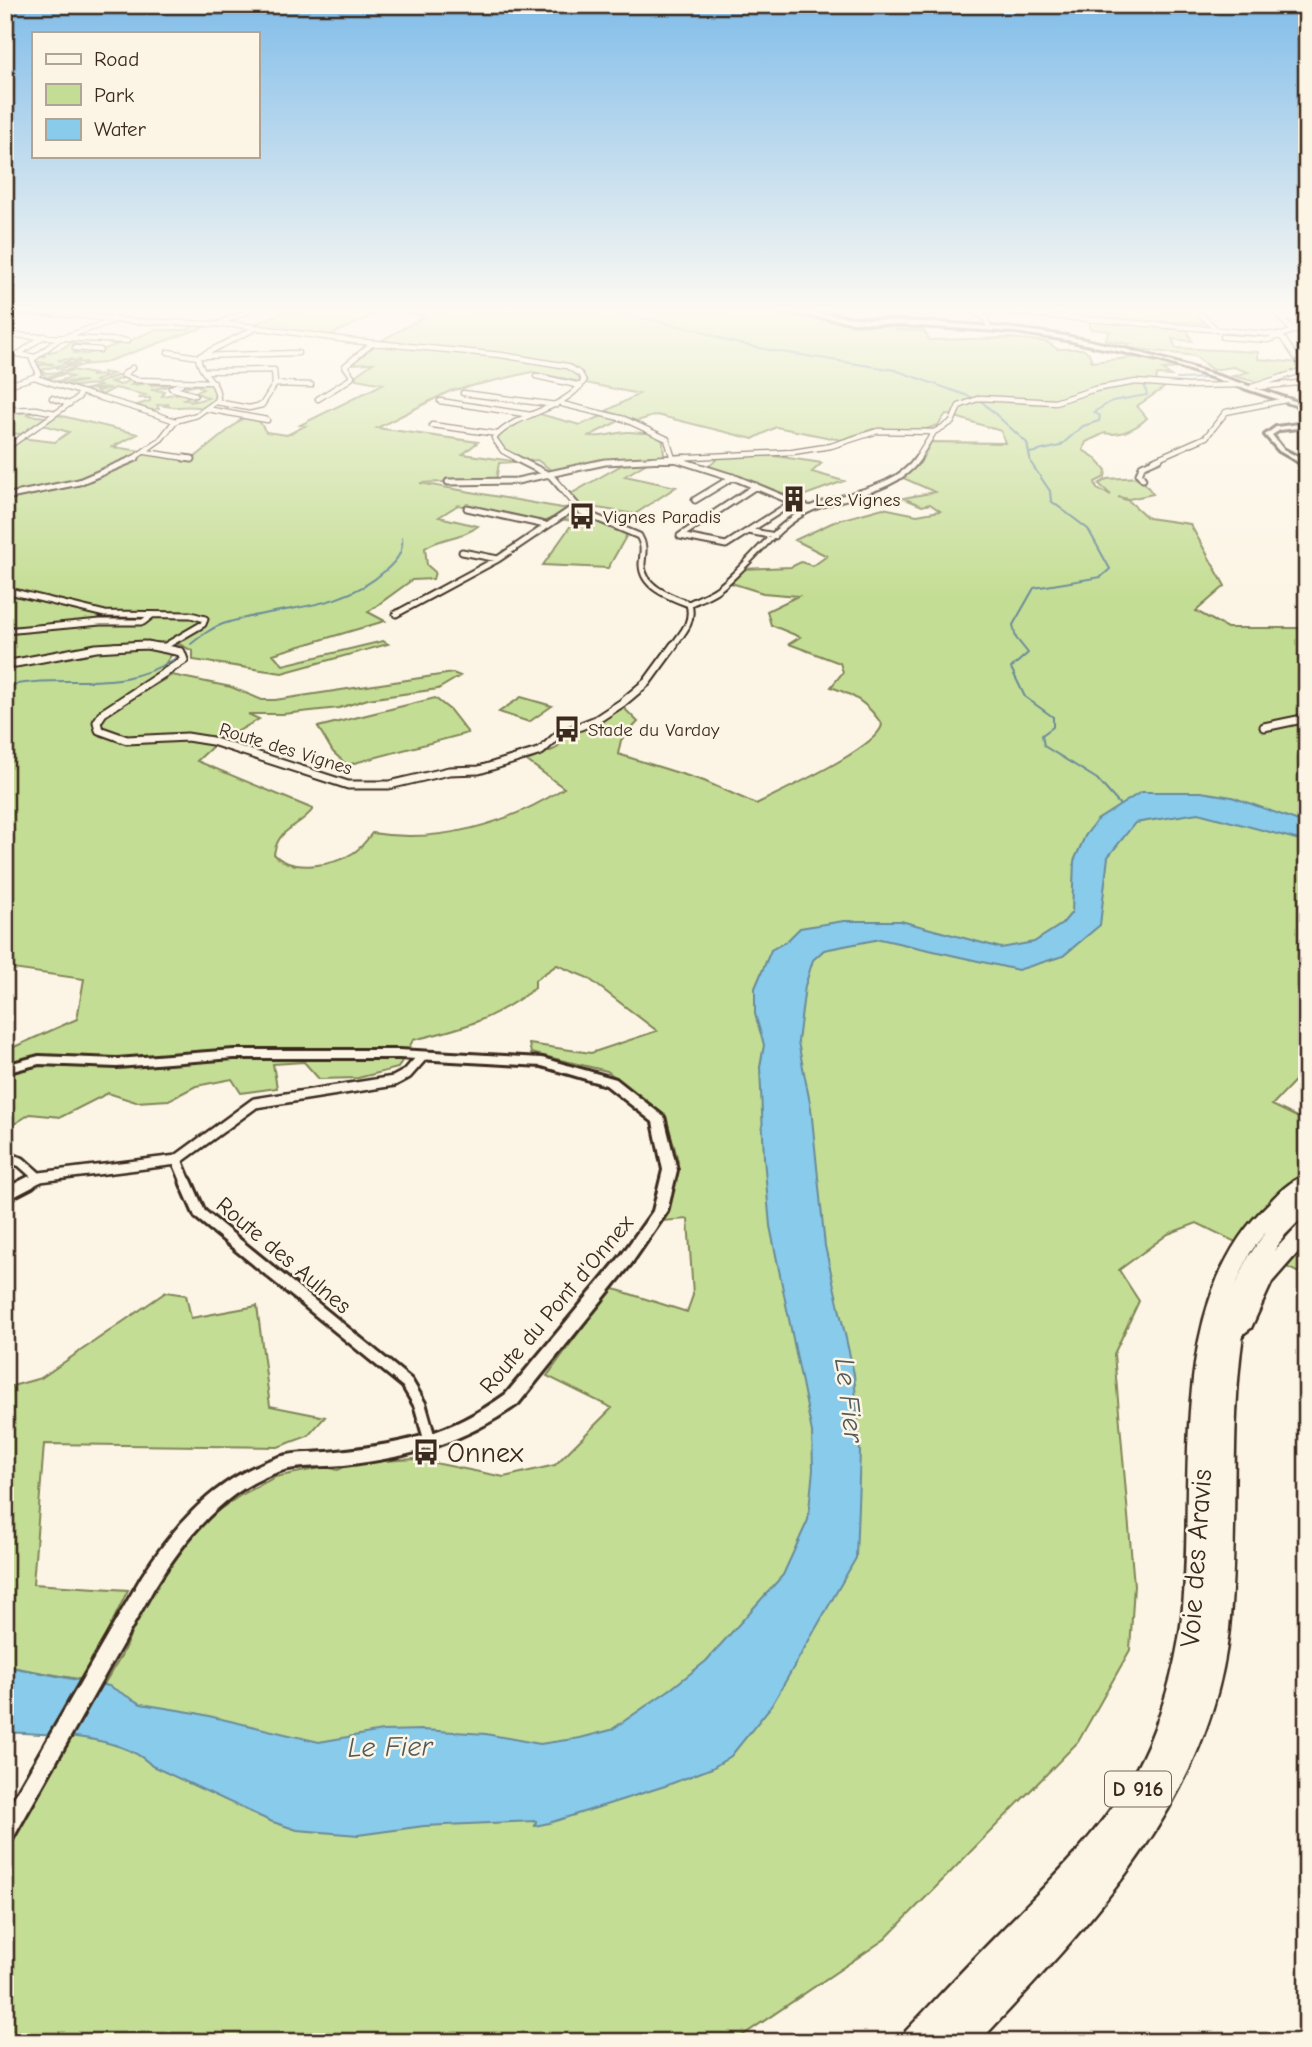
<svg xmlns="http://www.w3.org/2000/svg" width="1312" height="2047" viewBox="0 0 1312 2047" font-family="'Comic Neue',sans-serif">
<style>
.green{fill:#c4dd94;stroke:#808459;stroke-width:2;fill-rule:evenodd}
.water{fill:#89cbea;stroke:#6a8b98;stroke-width:2}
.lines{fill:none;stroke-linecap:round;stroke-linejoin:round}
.stream{stroke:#6a8b98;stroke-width:2}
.street-far4-casing{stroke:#3b2a1e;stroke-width:7}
.street-far3-casing{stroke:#3b2a1e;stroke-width:9}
.street-far2-casing{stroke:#3b2a1e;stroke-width:11}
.street-far1-casing{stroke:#3b2a1e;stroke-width:14}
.street-casing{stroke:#3b2a1e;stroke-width:17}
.secondary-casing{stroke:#3b2a1e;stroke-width:6}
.highway-casing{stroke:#3b2a1e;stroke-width:5}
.street-far4{stroke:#fcf5e5;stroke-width:4.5}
.street-far3{stroke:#fcf5e5;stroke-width:5}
.street-far2{stroke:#fcf5e5;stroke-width:7}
.street-far1{stroke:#fcf5e5;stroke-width:9}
.street{stroke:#fcf5e5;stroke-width:11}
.secondary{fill:#fcf5e5;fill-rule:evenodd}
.highway{fill:#fcf5e5;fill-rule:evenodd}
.labels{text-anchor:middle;stroke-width:5;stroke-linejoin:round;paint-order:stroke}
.far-poi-label{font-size:19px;fill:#3b2a1e;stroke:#fcf5e5;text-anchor:start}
.far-street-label{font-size:19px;fill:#3b2a1e;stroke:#fcf5e5}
.shield{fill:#fcf5e5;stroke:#75675a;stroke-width:2}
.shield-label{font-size:21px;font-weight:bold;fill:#3b2a1e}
.street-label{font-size:23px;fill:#3b2a1e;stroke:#fcf5e5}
.near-water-label{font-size:28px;font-style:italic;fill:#525a5b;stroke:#fcf5e5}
.near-poi-label{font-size:28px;fill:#3b2a1e;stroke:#fcf5e5;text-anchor:start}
.near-street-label{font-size:28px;fill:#3b2a1e;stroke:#fcf5e5}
</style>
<rect width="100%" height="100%" fill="#fcf5e5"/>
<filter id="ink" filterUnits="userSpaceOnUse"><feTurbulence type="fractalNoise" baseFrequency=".0143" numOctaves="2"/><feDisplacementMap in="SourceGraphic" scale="14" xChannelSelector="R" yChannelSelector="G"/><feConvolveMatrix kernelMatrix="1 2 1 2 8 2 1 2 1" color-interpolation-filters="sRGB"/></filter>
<g filter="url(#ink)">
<path class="green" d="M287 311H381L327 337 252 325Z
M391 311H842L840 315 846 319 900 323 896 330 924 331 930 340 1011 338 1047 342 1057 349H1082L1089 353 1092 362 1145 356 1183 368 1162 369 1171 376 1157 375 1156 382 1171 383 1137 406 1147 418C1137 428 1119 437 1105 433L1086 442 1083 450 1094 457 1106 470 1105 477 1095 482 1097 489 1111 495 1099 484 1107 479 1140 477 1153 494 1129 499 1118 497 1129 501 1148 518 1190 524 1225 586 1196 611 1227 628H1307V1068L1272 1105 1307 1122V1277L1197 1223 1168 1234 1119 1270 1139 1301 1114 1354 1134 1585 1130 1650 1078 1742 885 1939 733 2042H5V1849L122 1654 142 1609 178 1552 207 1518 241 1495 275 1477 326 1467 338 1470 353 1463 415 1459 504 1477 555 1465 612 1408 547 1376 611 1288 687 1312 693 1295 688 1219 662 1221 673 1194 678 1161 666 1116 607 1071 531 1053 529 1044 591 1053 657 1031 588 978 557 965 535 980V988C492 1020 464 1028 413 1040L398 1068 358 1078 319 1079 304 1062 273 1064 277 1088 241 1093 232 1079 196 1086 169 1100 136 1102 108 1093 61 1117 30 1114 5 1130V1051L77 1019 84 979 5 968V451L20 438 55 442 69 432 43 425 58 415 138 434 112 447 194 458 243 418 259 421 266 432 287 435 305 426 300 425 383 384 356 379V375L373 363 349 364 382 340 426 316ZM532 372 639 394 606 411 637 421 657 415 753 439 776 427 841 440 873 429H926L938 425 946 414 1001 431 1005 443 931 442 920 463 901 477 935 492 903 498 922 506 930 504 940 511 917 515 883 508 836 521 795 540 827 556 813 566 801 562 791 567 741 569 728 582 763 593 798 596 767 611 771 625 800 637 789 644 840 663 843 672 831 687C854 695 869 704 882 725 876 749 781 791 756 804L704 781 618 754 621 740 638 722 622 706 566 738 555 749 527 761 564 788C509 824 438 844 372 833 367 840 360 849 353 853 333 866 291 873 274 854 278 827 299 828 313 809L197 761 214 745 259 719 248 714H283L339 708 368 699 438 689 460 676 453 673 275 700H262L231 687 172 675 138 695 126 694 154 680 179 644 193 651V660L282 673 388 644 383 641 283 665 273 654 385 621 368 612 412 580 433 579 435 572 427 565 425 548C441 537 464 538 478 526L439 517 458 505 544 523 551 518 574 521 543 565 608 568 628 533 578 515V505L635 514 676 487 625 476 652 460 627 462 569 495 574 507 562 508 420 483 496 480 499 463 537 460 554 472 664 457 663 441 654 432C644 434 639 433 630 432 617 431 606 438 589 436L623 419 605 415 580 425 536 413 496 432 493 443 518 460 512 461 463 454 478 442 377 428 450 391Z
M1090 311H1197L1209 323 1151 321 1155 328 1187 330 1192 341 1172 339 1176 348 1258 352V359L1300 363 1302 369 1261 383 1233 376 1248 372 1233 367 1212 370 1195 356 1122 347 1129 344 1105 340 1110 331 1090 329Z
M198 324H213L103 363 82 365 87 362 73 363 80 360 66 361 72 359 58 360 80 366 66 371 56 368 74 366 64 364 42 370 46 373 62 372 46 378 38 365 54 364 35 362 37 357 46 356 39 355C59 348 54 355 74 340L86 341H77L73 344 89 345 77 346 82 350 73 353 88 354 117 345 98 341 127 342 154 330H187Z
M72 370 94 374 90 376 104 375 103 372 113 374 95 381 98 383 119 375 123 378 111 382 120 385 129 380 135 381 131 385 142 384 138 382H156L150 385H167L162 382 181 383 151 390 164 391 162 396 182 393 179 391 190 396 182 400 195 399 188 400 191 402 208 398 195 392 203 389 197 385 182 389 179 386 211 384 215 393 212 403 205 408C187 404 180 409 165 406L169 404 157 405 159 409 150 410 137 405 150 401V398H138L145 395 115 388 102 395 96 391 110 388 83 390 100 386C88 381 76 390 62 385L86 381 55 382 72 377 64 374 48 379Z
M33 410 8 413C19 415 29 410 40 411L26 415 46 417 21 434 5 433V411Z
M768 455 822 463 812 472 844 481 797 498 708 467 720 456Z
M521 697 552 706 529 722 499 712Z
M435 698 450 710 468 733 347 765 333 752 318 727Z
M166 1292 186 1295 191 1318 257 1306 270 1406 325 1417 308 1436 278 1447 44 1444 33 1584 128 1590 84 1680 5 1666V1388L41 1378Z"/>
<path class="water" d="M1141 792H1201L1232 797 1307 824V842L1198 813 1135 823 1108 857 1100 925 1063 956 1018 970 880 939 824 950 813 960 805 986 798 1042 811 1108 825 1246 854 1374 860 1452 856 1558 772 1705 731 1756 712 1768 665 1786 549 1823 535 1826 536 1821 424 1826 358 1835 297 1830 270 1821 152 1766C122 1734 48 1735 5 1732V1666L109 1686 141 1704 196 1713 319 1742 382 1731 423 1730 486 1734 540 1744 580 1738 611 1730 672 1688 706 1661 783 1575 808 1520 813 1469 812 1432 770 1226 764 1158 760 1067 764 1045 755 1014V988L771 950 787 941 800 928 844 921H901L1001 948 1034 942 1062 924 1072 912 1074 861 1085 836 1097 820Z"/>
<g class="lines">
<path class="stream" d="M609 311 699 330 727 341 769 350 895 370 971 397
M1177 379 1210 378
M1148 381H1159
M980 400 1027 443 1031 463 1050 491 1051 501 1088 529 1110 569 1101 577 1034 588 1013 625 1016 638 1028 653 1011 668 1025 697 1053 717V727L1042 735 1044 746 1097 779 1120 805
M1030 453 1060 446 1083 426 1099 421 1100 416 1094 412 1112 401 1147 395 1144 383
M191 644C201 636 211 628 223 624 279 605 339 613 386 570 396 561 404 552 402 538
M5 686C72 672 115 696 178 657"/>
<g class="street-far4-casing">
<path id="street-far4" d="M972 311 986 318 989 328
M993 311 1281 335
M1197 311 1217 330
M1274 311 1293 331
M53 313 130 321 239 325 354 341 501 355 567 366 580 374 584 381C561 413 520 410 494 438L503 451 518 459
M1281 318H1307
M220 323 249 311
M5 335 127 341
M1281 336 1305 370
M1223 337 1268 340 1293 331H1307
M75 348 100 350
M5 352 35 357
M168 352 198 357
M20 353 44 336
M201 356 298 353
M132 368 123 375 136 380 214 382
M204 371 274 370 275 384 262 405 249 408 216 402
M536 376 581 386
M34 377C81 394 128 404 175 421
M34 377 39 373 32 360 59 339 112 321
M181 384 171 388 195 395
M275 384 311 385
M5 386 34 377
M1252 387 1307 369
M1260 387 1307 382
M463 393 556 405
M52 398 69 404
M318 399 350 379 352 376 345 366 373 343
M440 401 531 415
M562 404 624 419 667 439 673 459
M207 409 267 420
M5 410 36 409 55 413
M175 421 197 415 218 400C218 379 200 376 198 357L258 327
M432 425 497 434
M5 449 79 397V393
M146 452 192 459
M133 459 161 439 175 421
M652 459 793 452 831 446 878 431 934 432 952 422 959 406 980 398 1055 402 1095 389 1136 382 1188 386 1243 385
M917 459 934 432
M1156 459 1206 437 1226 412 1286 400"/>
</g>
<g class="street-far3-casing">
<path id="street-far3" d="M184 458 192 459
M515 458 551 476 582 512 639 536C645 546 643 552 642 563 641 587 670 597 689 604
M672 458 738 479 810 509
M1143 479 1139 474 1142 466 1160 458
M448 482 517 481 605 462 685 458
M756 486 680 536 726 545 787 506
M10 496 79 482 136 458
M695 500 733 477
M467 508 545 525
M748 531 775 536
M462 552 498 559
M5 590 105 614 191 615 205 619 203 624 167 645
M689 604C698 599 710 595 718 589 749 566 775 524 812 508 845 494 898 490 918 458
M396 614 498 559 575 507
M5 631 100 622H143L152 615
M114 646H165
M673 646C683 632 694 622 689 604"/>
</g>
<g class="street-far2-casing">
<path id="street-far2" d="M147 645 181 652 184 660 103 713 97 722 99 730 127 740 187 737 212 741 348 785H389L449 771 479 770 541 751 558 735 596 720 622 703 647 682 674 645
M5 665 96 648 144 645
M1264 727 1307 718"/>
</g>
<g class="street-far1-casing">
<path id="street-far1" d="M5 1157 21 1162 39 1178
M177 1160 255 1103 394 1081 407 1074 422 1057
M27 1184 40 1177 177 1160 187 1184"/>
</g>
<g class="street-casing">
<path id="street" d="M186 1182 200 1214 407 1383 420 1405 431 1444
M5 1195 30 1182"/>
</g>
<g class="secondary-casing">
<path id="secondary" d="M7 311H48L56 313 53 315Z
M777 311C808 311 838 317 868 319 934 323 1000 325 1065 336 1148 351 1227 379 1307 405V409L1159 360 1067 340 1015 332 853 322Z
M1307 423V427L1280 430 1272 435 1283 449 1307 462V467L1279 451 1265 435 1276 427Z
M234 1050H399L542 1058 616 1079 664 1117 677 1170 667 1212 631 1264 518 1404C463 1443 411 1457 344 1465 324 1467 301 1465 281 1471 223 1489 185 1539 154 1588L12 1840 5 1843V1813L142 1576C176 1523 217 1477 279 1457 298 1451 318 1454 337 1451 405 1444 450 1434 506 1394L621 1256 653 1211 663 1170 653 1122 606 1085 542 1066 399 1058H234L117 1067 39 1064 5 1073V1065L39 1056 117 1059Z"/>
</g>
<g class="highway-casing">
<path id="highway" d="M1307 1175V1193L1304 1195 1307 1194V1213L1285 1235 1274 1251 1300 1223 1307 1220V1242L1272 1282 1251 1328 1243 1334C1229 1432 1239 1531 1229 1629 1211 1801 1091 1922 979 2042H941L943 2037 939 2042H901L906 2031C939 1996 971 1961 1005 1927 1058 1873 1117 1816 1148 1745 1166 1702 1179 1654 1183 1607 1195 1478 1165 1300 1269 1203 1279 1192 1292 1179 1307 1175ZM1267 1230 1249 1256 1233 1291 1250 1253Z"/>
</g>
<use href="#street-far4" class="street-far4"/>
<use href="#street-far3" class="street-far3"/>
<use href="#street-far2" class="street-far2"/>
<use href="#street-far1" class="street-far1"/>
<use href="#street" class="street"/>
<use href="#secondary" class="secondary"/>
<use href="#highway" class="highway"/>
</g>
</g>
<linearGradient id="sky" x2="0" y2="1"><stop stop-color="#82bde9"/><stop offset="0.52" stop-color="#fefaf3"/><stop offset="1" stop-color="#fefaf3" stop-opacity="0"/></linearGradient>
<rect width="1312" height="598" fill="url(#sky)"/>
<defs>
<g id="building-bare" transform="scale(2.1)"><path d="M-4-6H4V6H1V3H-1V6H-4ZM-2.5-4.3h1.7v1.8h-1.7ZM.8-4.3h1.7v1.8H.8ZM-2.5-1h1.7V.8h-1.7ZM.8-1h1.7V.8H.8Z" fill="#3b2a1e" stroke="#fcf5e5" stroke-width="2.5" paint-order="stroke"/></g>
<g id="bus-bare" transform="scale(2.1)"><path d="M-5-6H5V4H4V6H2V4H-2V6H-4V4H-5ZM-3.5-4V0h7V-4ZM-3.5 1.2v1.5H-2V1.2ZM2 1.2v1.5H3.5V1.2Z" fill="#3b2a1e" stroke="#fcf5e5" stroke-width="2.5" paint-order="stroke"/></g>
</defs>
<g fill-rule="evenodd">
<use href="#building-bare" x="794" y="499"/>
<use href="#bus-bare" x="582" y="516"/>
<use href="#bus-bare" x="567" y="729"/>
<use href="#bus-bare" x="426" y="1452"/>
</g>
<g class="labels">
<g class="far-poi-label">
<text x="815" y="506">Les Vignes</text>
<text x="603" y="523">Vignes Paradis</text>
<text x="588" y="736">Stade du Varday</text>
</g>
<g class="far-street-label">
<text transform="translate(286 748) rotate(17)" y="7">Route des Vignes</text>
</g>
<rect class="shield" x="1105" y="1771.5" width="66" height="35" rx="5"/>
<g class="shield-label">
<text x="1138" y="1796">D 916</text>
</g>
<g class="street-label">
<text transform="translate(284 1255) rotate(40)" y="8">Route des Aulnes</text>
<text transform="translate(556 1304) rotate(-50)" y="8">Route du Pont d'Onnex</text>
</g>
<g class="near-water-label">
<text transform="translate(850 1400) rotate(83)" y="10">Le Fier</text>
<text transform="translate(390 1746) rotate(-1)" y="10">Le Fier</text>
</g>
<g class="near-poi-label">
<text x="447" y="1462">Onnex</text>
</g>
<g class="near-street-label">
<text transform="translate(1195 1558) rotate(-86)" y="10">Voie des Aravis</text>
</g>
</g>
<rect width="1312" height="2047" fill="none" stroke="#fcf5e5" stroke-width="28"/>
<rect x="14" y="14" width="1284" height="2019" fill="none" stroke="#3b2a1e" stroke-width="2.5" filter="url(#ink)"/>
<rect x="32" y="32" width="228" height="126" fill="#fcf5e5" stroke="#afa495" stroke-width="2"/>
<rect x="46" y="54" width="35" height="10" fill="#fcf5e5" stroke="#afa495" stroke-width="2"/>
<text x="94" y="66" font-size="21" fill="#3b2a1e">Road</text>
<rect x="46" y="84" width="35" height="21" fill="#c4dd94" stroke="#afa495" stroke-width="2"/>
<text x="94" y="102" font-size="21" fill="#3b2a1e">Park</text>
<rect x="46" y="119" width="35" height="21" fill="#89cbea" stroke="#afa495" stroke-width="2"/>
<text x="94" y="136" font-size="21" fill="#3b2a1e">Water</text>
</svg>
